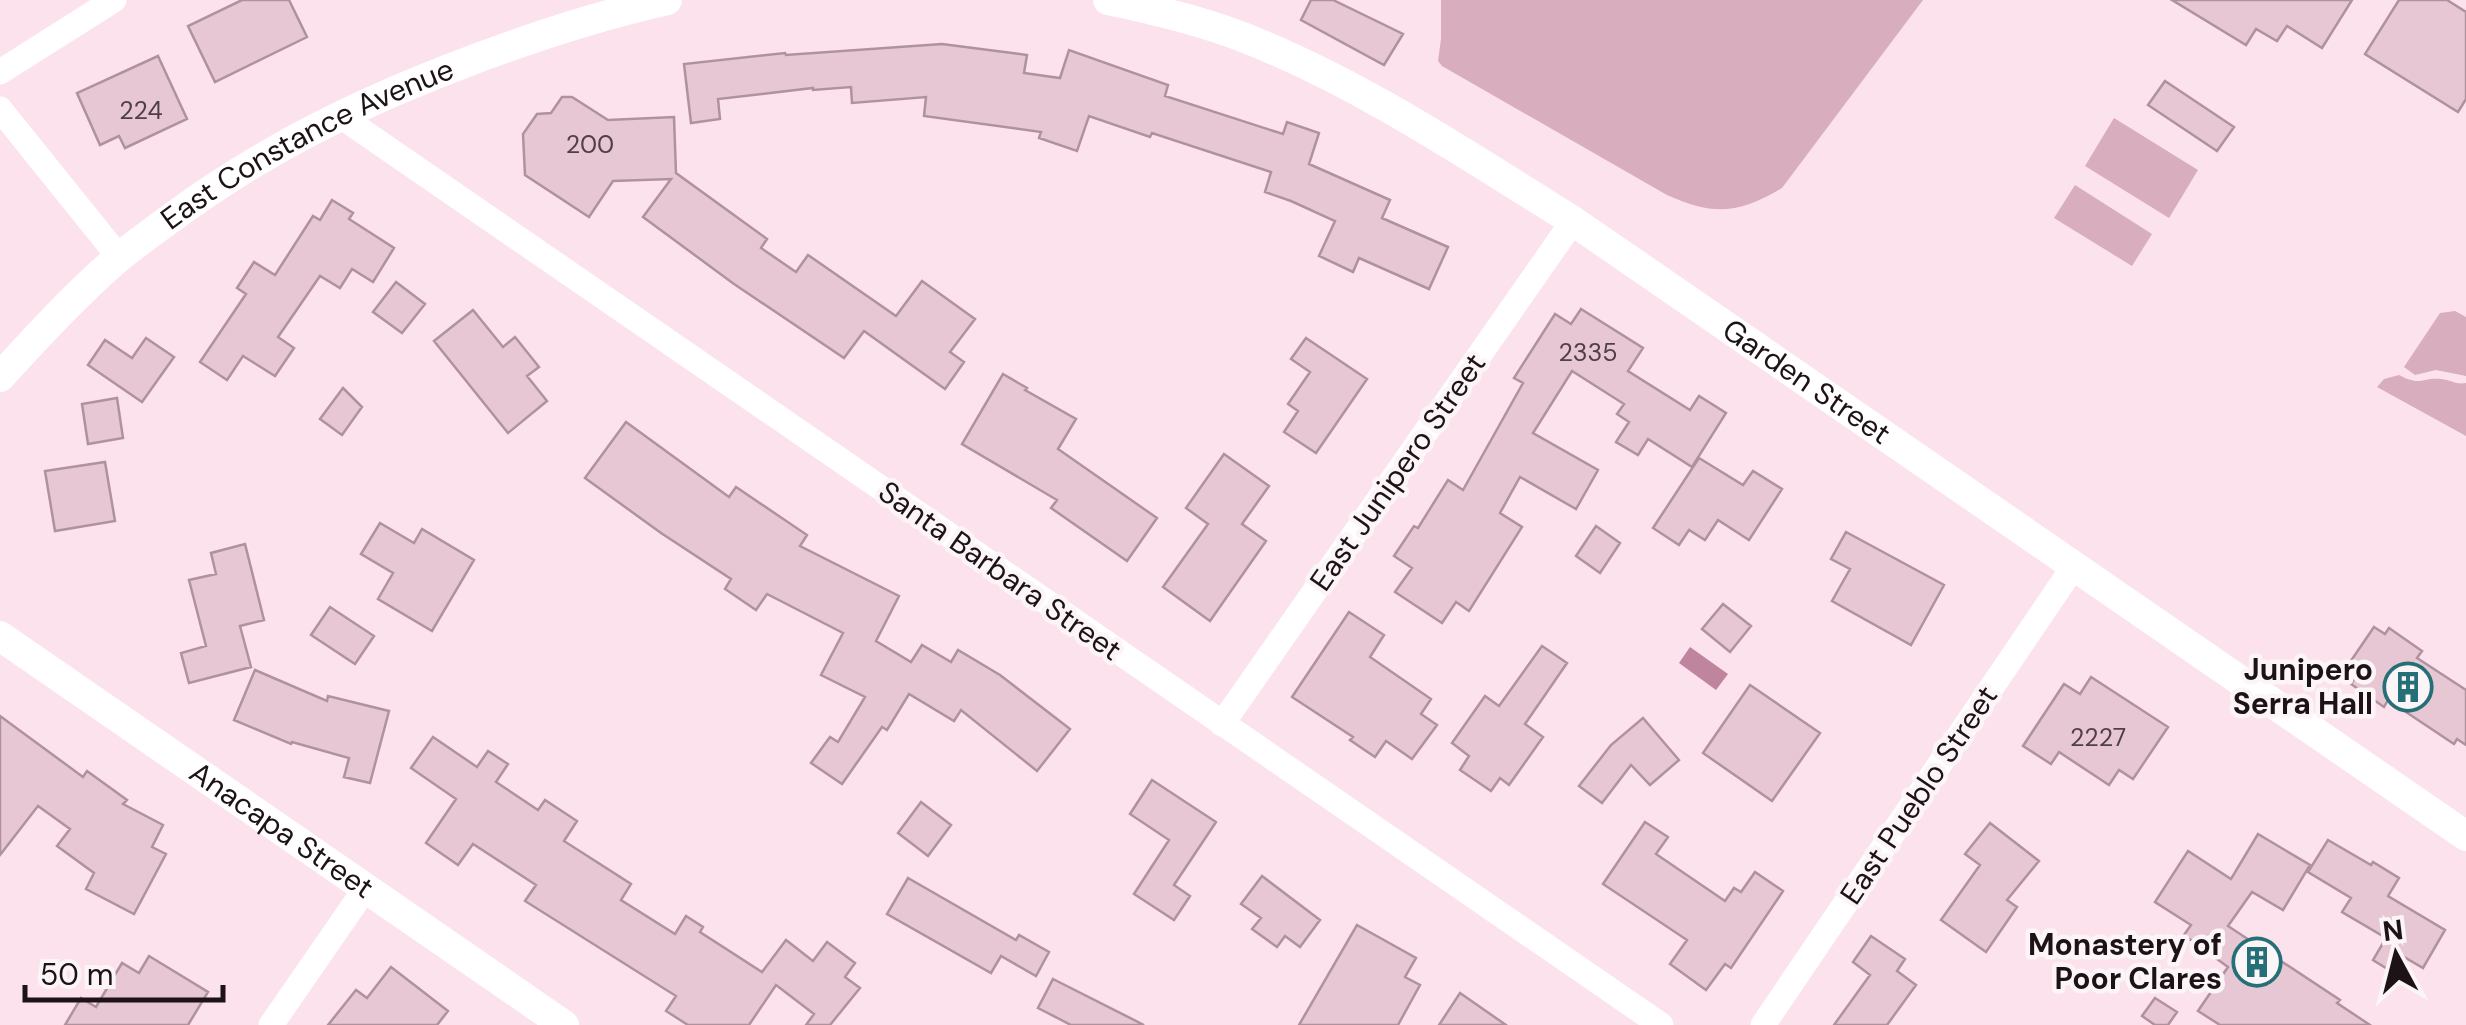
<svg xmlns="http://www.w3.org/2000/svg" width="2466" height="1025" viewBox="0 0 2466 1025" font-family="'DM Sans',sans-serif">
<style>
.green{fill:#d8adbe}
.water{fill:#bf859e}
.building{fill:#e7c7d4;stroke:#b0929e;stroke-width:2.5}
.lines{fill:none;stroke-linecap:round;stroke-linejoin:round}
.minor{stroke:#fff;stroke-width:25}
.tertiary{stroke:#fff;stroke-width:30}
.labels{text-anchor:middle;stroke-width:9;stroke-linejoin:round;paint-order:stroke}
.number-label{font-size:25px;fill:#504046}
.street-label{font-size:30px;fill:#1d1317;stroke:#fcf5f8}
.poi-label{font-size:30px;font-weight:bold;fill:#1d1317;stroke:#fcf5f8;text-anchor:end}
</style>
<rect width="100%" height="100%" fill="#fce2ec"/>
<path class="green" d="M1441 0H1923L1782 188C1738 214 1714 216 1667 195L1442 66 1438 61 1441 39Z
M2114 118 2198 170 2169 218 2085 166Z
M2075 185 2152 234 2132 266 2054 218Z
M2455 311 2466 317V376L2436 370 2415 375 2404 367 2440 313Z
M2399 375C2422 387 2421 377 2441 379 2451 380 2456 385 2466 383V436L2377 387 2384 379Z"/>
<path class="water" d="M1690 647 1728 674 1716 690 1679 663Z"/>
<path class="building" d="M242 0H289L307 37 215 82 188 26Z
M1311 0H1333L1403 34 1384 65 1301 20Z
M2172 0H2352L2322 48 2287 26 2277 41 2256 29 2246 45Z
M2399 0H2447L2466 12V99L2458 112 2365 54Z
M942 44 1027 55 1024 73 1060 78 1069 50 1168 85 1165 96 1283 134 1287 122 1319 133 1309 164 1390 200 1382 218 1448 247 1429 289 1359 258 1353 272 1319 256 1335 221 1291 201 1265 192 1271 172 1152 133 1150 137 1089 116 1077 151 1039 138 1041 132 924 116 926 97 852 103 851 87 813 90V88L718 99 720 119 691 123 684 64 785 53 786 55Z
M158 56 187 119 125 148 119 136 100 145 77 93Z
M2165 81 2234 127 2217 151 2148 105Z
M562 97H572L608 120 674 117 676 173 767 239 761 248 796 272 808 255 896 316 922 281 975 319 950 352 964 362 945 389 864 331 844 358 734 284 643 217 671 179 613 181 589 217 525 175 523 134 537 114 551 113Z
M332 200 353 213 349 219 394 248 373 282 352 269 340 288 320 276 278 337 294 348 275 376 243 356 227 380 200 362 246 294 237 288 254 262 275 275 313 216 320 220Z
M396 282 425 304 402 333 373 312Z
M1581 309 1643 348 1628 371 1690 410 1699 396 1726 413 1692 467 1648 439 1638 455 1616 442 1629 422 1617 414 1624 404 1572 371 1533 433 1598 470 1576 509 1520 477 1500 513 1522 527 1469 611 1456 602 1442 623 1395 592 1412 568 1394 556 1414 526 1418 528 1448 480 1463 490 1523 383 1514 378 1555 314 1571 324Z
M473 310 503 347 515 337 539 367 527 376 547 401 508 433 434 341Z
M146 338 174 357 142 402 88 365 105 340 132 358Z
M1306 338 1367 379 1316 453 1284 432 1298 411 1288 404 1310 372 1291 359Z
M1003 374 1027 388 1025 390 1076 419 1058 449 1157 518 1127 561 1051 508 1057 500 962 444Z
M343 388 362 407 342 435 320 419Z
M117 398 123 438 88 444 82 404Z
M626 422 729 497 736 487 807 535 800 546 899 596 876 641 911 662 922 645 951 662 958 650 1000 675 1070 729 1037 771 961 710 954 721 909 694 887 730 882 727 842 784 811 763 830 737 838 742 865 697 821 675 843 633 767 594 756 610 725 589 731 579 661 533 585 478Z
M1224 454 1269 486 1242 524 1266 541 1210 621 1163 587 1208 524 1186 508Z
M1699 458 1743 485 1753 471 1782 489 1749 540 1718 520 1705 540 1689 530 1679 545 1653 528Z
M105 462 115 521 55 531 45 471Z
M380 523 414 543 422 529 474 560 432 631 378 599 393 573 361 554Z
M1596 526 1620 543 1600 573 1576 556Z
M1846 532 1944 585 1911 645 1832 601 1850 569 1831 559Z
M245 544 264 620 240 626 251 667 189 683 181 653 206 646 189 580 216 574 211 553Z
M1723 604 1751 626 1730 652 1702 629Z
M330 607 374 636 355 664 311 635Z
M1349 612 1384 635 1370 657 1431 699 1421 714 1437 725 1412 759 1386 741 1375 757 1350 740 1353 737 1292 697Z
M2374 627 2385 634 2389 628 2422 651 2417 658 2466 690V745L2457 739 2454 744 2388 700 2384 707 2351 684 2355 678 2344 671Z
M1542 646 1567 663 1525 724 1543 737 1509 785 1500 778 1491 791 1460 770 1469 756 1452 743 1485 696 1499 706Z
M255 670 327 701 328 696 389 711 370 783 344 777 349 758 292 742 291 744 234 720Z
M2091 677 2168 727 2133 779 2119 770 2109 785 2059 752 2051 764 2023 746 2064 684 2080 694Z
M1750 685 1820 733 1772 801 1703 753Z
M0 716 83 777 87 771 127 800 123 804 163 825 152 847 166 854 134 914 86 889 94 873 57 846 70 829 38 806 0 855Z
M1643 718 1679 760 1650 785 1631 765 1602 803 1579 786 1611 745Z
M433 737 477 767 488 751 508 764 496 782 538 810 545 800 577 821 564 841 631 884 621 900 675 934 686 916 703 927 700 932 762 972 786 940 813 961 827 942 855 963 845 977 860 988 830 1025H806L814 1014 776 985 749 1025H688L666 1011 676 996 525 901 536 885 473 844 458 865 426 843 456 799 411 768Z
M1152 780 1216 822 1174 885 1190 896 1174 920 1134 894 1169 840 1130 814Z
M921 802 951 825 928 856 898 833Z
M1645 822 1668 837 1656 854 1725 901 1734 888 1741 892 1755 872 1783 891 1731 968 1725 964 1706 990 1670 964 1687 940 1603 884Z
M1990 823 2039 861 2007 900 2017 907 1986 952 1941 920 1980 865 1965 854Z
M2258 834 2310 865 2283 910 2252 892 2228 926 2340 1000 2337 1003 2370 1025H2220L2198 1011 2228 967 2184 935 2191 925 2155 902 2188 851 2231 879Z
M2328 840 2371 865 2373 862 2399 878 2388 896 2445 930 2423 968 2404 957 2394 973 2373 960 2386 938 2342 912 2351 898 2308 872Z
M1262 876 1320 920 1300 947 1285 936 1277 947 1252 929 1261 918 1241 904Z
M908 878 1016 940 1019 935 1049 952 1036 976 1001 956 991 973 887 914Z
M1357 925 1416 958 1405 977 1420 985 1398 1025H1299Z
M1871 936 1905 959 1897 971 1916 985 1887 1025H1834L1870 975 1853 962Z
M149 956 208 992 188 1025H65L81 998 96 1007 122 963 139 973Z
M391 967 448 1011 437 1025H328L356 990 367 998Z
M1053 979 1144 1025H1071L1038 1008Z
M1460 993 1506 1025H1439Z
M2155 998 2177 1012 2168 1025H2155L2142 1016Z"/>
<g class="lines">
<path class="minor" d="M0 72 114 0
M0 109 119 257
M339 115 1661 1025
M1222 724 1573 221
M271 1025 365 889
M1763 1025 2074 566"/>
<g class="tertiary">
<path id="s1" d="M1108 0C1152 9 1198 20 1240 36 1357 81 1467 155 1573 221L2466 836"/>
<path id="s2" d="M0 377C38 336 76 294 118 258 134 245 151 233 167 221 256 155 346 109 449 69 520 41 592 17 667 0"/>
<path id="s3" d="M0 636 564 1025"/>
</g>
</g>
<defs>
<g id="building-ring" transform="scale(2.5)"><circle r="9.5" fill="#fcf5f8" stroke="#257076" stroke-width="1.5"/><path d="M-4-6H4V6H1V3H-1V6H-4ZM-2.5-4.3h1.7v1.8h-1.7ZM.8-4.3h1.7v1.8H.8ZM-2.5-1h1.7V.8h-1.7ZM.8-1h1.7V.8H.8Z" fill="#257076"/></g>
</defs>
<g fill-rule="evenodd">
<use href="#building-ring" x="2408" y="687"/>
<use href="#building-ring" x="2257" y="962"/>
</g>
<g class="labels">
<g class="number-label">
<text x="141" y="119">224</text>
<text x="590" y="153">200</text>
<text x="1588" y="361">2335</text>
<text x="2098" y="746">2227</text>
</g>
<g class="street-label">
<text dy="10" stroke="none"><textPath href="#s2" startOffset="390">East Constance Avenue</textPath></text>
<text dy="10" stroke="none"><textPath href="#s1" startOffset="802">Garden Street</textPath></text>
<text transform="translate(1398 472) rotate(-55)" y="10">East Junipero Street</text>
<text transform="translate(1000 571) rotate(35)" y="10">Santa Barbara Street</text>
<text transform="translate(1919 795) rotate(-56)" y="10">East Pueblo Street</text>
<text dy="10" stroke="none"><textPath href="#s3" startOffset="342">Anacapa Street</textPath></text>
</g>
<g class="poi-label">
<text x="2373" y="680">Junipero<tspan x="2373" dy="34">Serra Hall</tspan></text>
<text x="2222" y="955">Monastery of<tspan x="2222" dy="34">Poor Clares</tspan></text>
</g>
</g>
<g transform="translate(2396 955) rotate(353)" stroke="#fcf5f8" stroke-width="8" paint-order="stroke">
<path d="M0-8L18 38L0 25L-18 38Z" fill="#1d1317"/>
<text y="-15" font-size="28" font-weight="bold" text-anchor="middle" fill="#1d1317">N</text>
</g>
<path d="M25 985v15h198v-15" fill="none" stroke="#1d1317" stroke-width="5"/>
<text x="40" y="985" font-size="30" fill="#1d1317" stroke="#fcf5f8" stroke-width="8" paint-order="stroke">50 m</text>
</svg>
